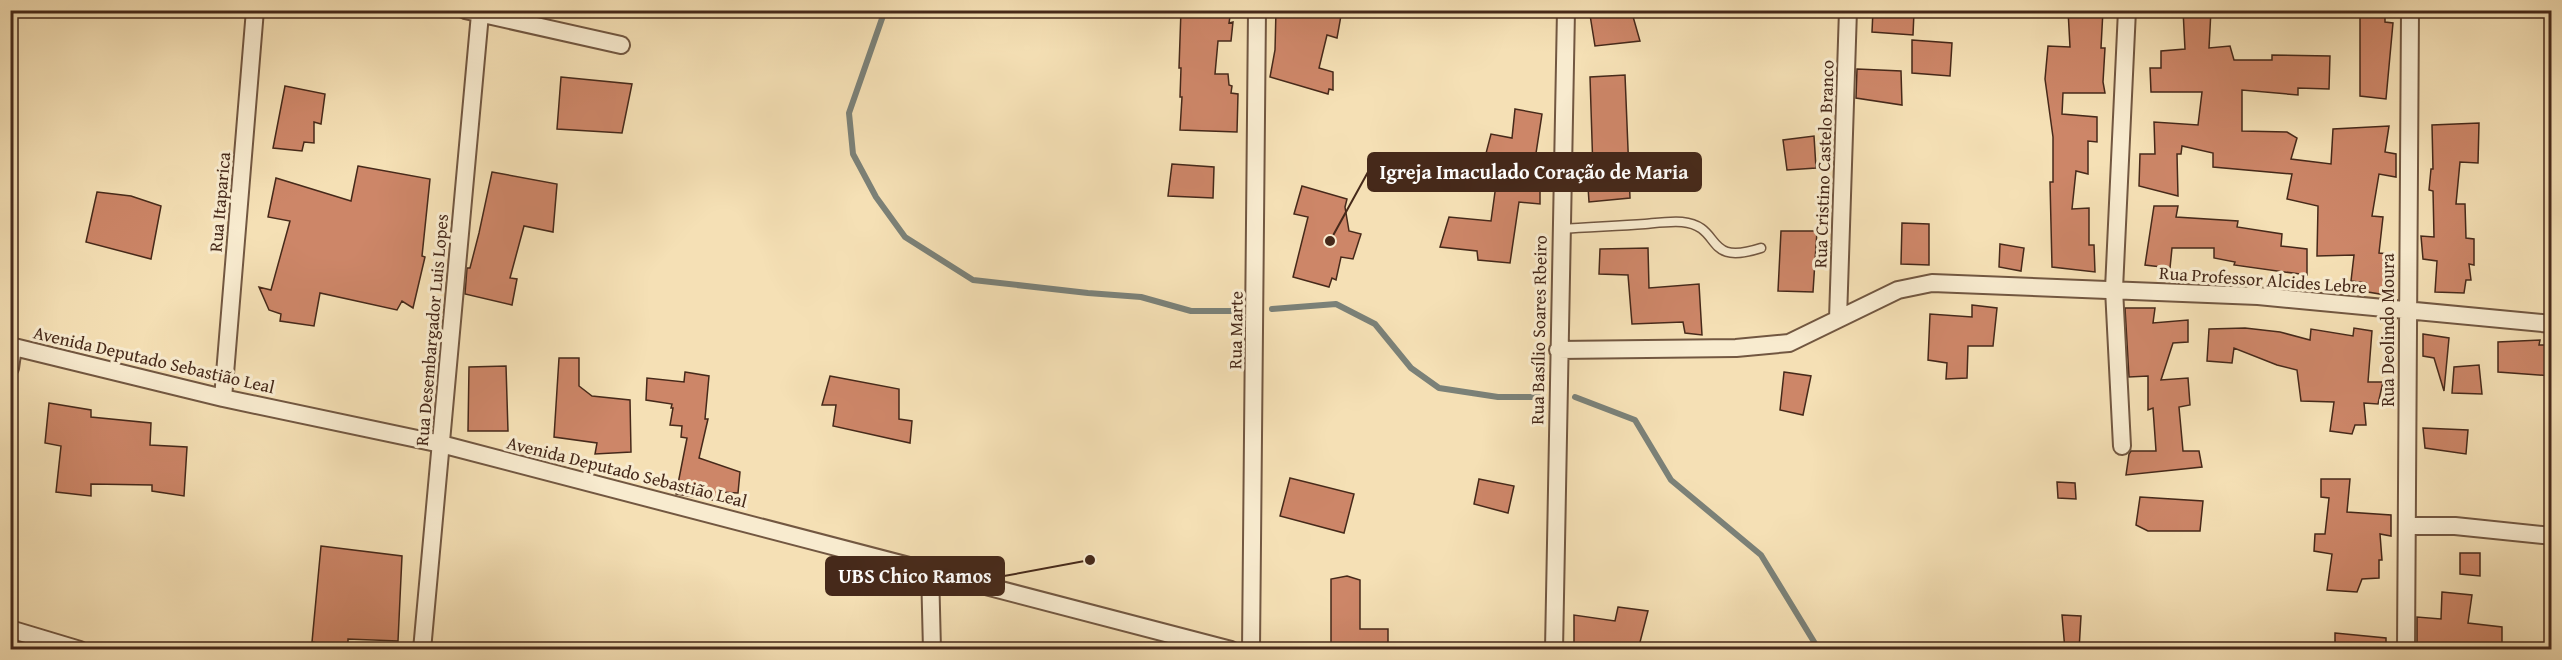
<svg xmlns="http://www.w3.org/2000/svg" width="2562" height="660" viewBox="0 0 2562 660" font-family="'Gentium Book Plus',serif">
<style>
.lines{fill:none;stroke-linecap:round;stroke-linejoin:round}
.stream{stroke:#7b8178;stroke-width:6}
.building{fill:#cd8668;stroke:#46291a;stroke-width:1.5}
.lane-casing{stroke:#725741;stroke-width:11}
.street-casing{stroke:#725741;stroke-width:20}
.lane{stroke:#f8ebcf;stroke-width:8}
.street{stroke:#f8ebcf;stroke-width:16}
.labels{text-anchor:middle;stroke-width:6;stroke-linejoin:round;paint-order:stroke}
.street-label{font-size:18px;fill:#46291a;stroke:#f8ebcf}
.leader{fill:none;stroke:#46291a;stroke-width:2}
.callout-dot{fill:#46291a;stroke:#f8ebcf;stroke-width:2}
.callout{fill:#46291a;stroke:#46291a;stroke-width:2}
.callout-label{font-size:20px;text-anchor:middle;font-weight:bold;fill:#fff}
</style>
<rect width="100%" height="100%" fill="#f5e0b5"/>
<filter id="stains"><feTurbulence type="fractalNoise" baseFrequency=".00333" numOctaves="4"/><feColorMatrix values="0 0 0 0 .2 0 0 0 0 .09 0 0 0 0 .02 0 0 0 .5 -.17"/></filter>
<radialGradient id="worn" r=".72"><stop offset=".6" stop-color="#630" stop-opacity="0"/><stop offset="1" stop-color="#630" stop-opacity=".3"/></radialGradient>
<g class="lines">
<path class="stream" d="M885 10 849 113 853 154 876 197 905 237 973 280 1088 293 1141 297 1191 311H1238
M1272 309 1336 304 1375 324 1411 368 1439 388 1498 397H1540
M1575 397 1635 420 1671 480 1761 555 1819 650"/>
</g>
<path class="building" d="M1181 10H1231L1229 23 1233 22 1231 41H1218L1215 74H1228L1229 85 1232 86 1231 93 1238 94 1237 132 1180 130 1182 97H1180L1181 68H1179Z
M1276 10H1342L1337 38 1327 35 1319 68 1333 72V90L1329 89 1328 94 1270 77 1275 50Z
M1873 10 1914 12 1913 35 1872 32Z
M2068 10H2103L2101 48H2105L2103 82 2105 93H2063L2062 114 2097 117V142L2088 141V174L2076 171 2072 209 2089 208V245H2094L2095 272 2052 267 2050 182H2053V137L2045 79 2048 46 2070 47Z
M2183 10H2211L2209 48 2230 46 2234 60H2272V55L2330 56 2329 89 2298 88V95L2242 90V131L2287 132 2297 138 2291 159 2331 164 2333 129 2389 126 2385 152 2396 154V177L2379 174 2372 216 2383 217 2379 253 2389 254 2386 295 2368 292 2366 283 2351 281 2354 255 2317 256 2318 206 2287 199 2292 174 2213 167V153L2182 146 2181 154H2177L2178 196 2139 186 2140 154H2155L2154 122 2198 125 2202 92H2151L2150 68H2161V51L2185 49Z
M2360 10H2385V22L2393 23 2386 99 2360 96Z
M1632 13 1640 41 1595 46 1590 15Z
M1912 40 1952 43 1950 76 1912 73Z
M1857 69 1901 71 1902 105 1856 98Z
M1625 75 1630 198 1589 202 1587 172 1593 171 1590 77Z
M561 77 632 84 622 133 557 129Z
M285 86 325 94 321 124 314 122V143L304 142 302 151 273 148Z
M1515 109 1542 114 1533 173 1540 175V204L1519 202 1510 263 1478 260 1477 251 1440 247 1449 217 1491 221 1499 163 1484 161 1491 134 1512 138Z
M2479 123 2478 163 2460 162 2456 204H2465L2466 238 2474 239V265L2469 264 2471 280H2466L2464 293 2435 292 2437 261 2423 259 2421 236 2434 237 2433 191 2429 190 2431 169H2433L2432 125Z
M1814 136 1816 168 1787 170 1783 140Z
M1172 164 1214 167 1213 198 1168 196Z
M358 166 430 179 422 256 425 257 413 308 402 301 397 310 320 293 314 326 280 321 281 314 269 310 259 287 271 290 290 221 268 217 276 178 351 201Z
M492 172 557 184 553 232 524 226 510 278 517 279 512 305 465 294 467 268H470L479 233Z
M1302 186 1347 199 1345 207 1349 231 1361 234 1353 259 1341 257 1336 280 1332 278 1329 287 1293 277 1308 217 1294 214Z
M97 192 131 196 161 206 151 259 86 242Z
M2154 206H2178L2176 217 2238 221 2237 227 2282 234 2281 246 2307 249V275L2234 265 2235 262 2214 258V248H2172L2170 268 2145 265Z
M1902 223 1929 224V265L1901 264Z
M1781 231H1817L1813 292 1778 291Z
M2000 244 2024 248 2021 271 1999 267Z
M1648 248 1649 288 1699 284 1702 335 1685 333 1683 322 1632 324 1628 275 1599 274 1600 249Z
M1972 305 1997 308 1993 346H1968L1967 378 1946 379 1947 363 1928 360 1930 314 1972 317Z
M2125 308H2155L2153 323 2188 320V342L2173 343 2161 380 2188 378 2190 405 2179 407 2183 451H2199L2202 467 2126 475 2129 454 2131 451H2156L2153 408 2148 410V376L2129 377Z
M2245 328 2280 332 2310 340 2311 329 2353 336 2354 328 2372 331 2368 382H2383L2378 404 2364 403 2366 425H2355L2352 434 2330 431 2334 402 2301 401 2297 370 2277 365 2234 348 2232 363 2207 361 2209 329Z
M2423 334 2449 338 2444 391 2434 358 2423 356Z
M2540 340 2539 345H2552V376L2498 372V342Z
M559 358H579V386L592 396 630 400 631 452 595 454 597 443 554 437Z
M2479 365 2482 394 2452 393 2454 367Z
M506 366 508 431H468L469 367Z
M685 372 709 376 705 419H708L699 458 740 472 738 493 719 492V501L676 494 687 438 681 437 682 426 670 425 673 408H671L672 404 646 400 647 378 684 382Z
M1784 372 1811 376 1803 415 1780 410Z
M830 376 899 389V419L912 421 910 443 833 426 836 405H822Z
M49 403 91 410V417L151 423 150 445 187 447 184 496 152 491V485L91 484V496L56 492 61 446 45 443Z
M2423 428 2468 430 2466 454 2425 448Z
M1290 478 1354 494 1344 533 1280 516Z
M1479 479 1514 486 1508 513 1474 504Z
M2321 479H2350L2347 512 2391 515V536L2380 534 2382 560H2379V578L2362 579 2357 592 2327 590 2332 554 2314 551 2315 534H2325L2329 498 2321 497Z
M2057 482 2075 483 2076 499 2058 498Z
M2140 497 2203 501 2200 531H2148L2136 525Z
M321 546 402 556 398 641 348 639V649L312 642Z
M2460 553H2480V576L2460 574Z
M1347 576 1360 580V629H1388V650H1331V579Z
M2442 592 2472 595 2468 623 2502 627V650H2481L2471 648V643L2417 647V617L2441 619Z
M1618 607 1648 611 1638 650H1574V615L1615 621Z
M2062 615 2081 616 2079 650H2065Z
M2335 633 2386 638V650H2335Z"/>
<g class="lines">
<g class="lane-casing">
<path id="lane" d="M1561 229C1589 227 1617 226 1645 224 1656 223 1670 221 1682 222 1724 226 1702 267 1761 248"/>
</g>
<g class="street-casing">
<path id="street" d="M465 10 621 45
M1838 319 1848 10
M10 346 223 398 441 444 1231 650
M1558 350 1736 348 1789 343 1898 290 1932 283 2258 296 2552 324
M10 368 13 347
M223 398 255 10
M2122 446 2114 289 2127 10
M2407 526H2455L2552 536
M930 569 932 650
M10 629 80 650
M422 650 480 14
M1251 650 1257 10
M1554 650 1566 10
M2406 650 2410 10"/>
</g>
<use href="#lane" class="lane"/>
<use href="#street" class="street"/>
</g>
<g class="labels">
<g class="street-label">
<text transform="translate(1824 164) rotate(-88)" y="6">Rua Cristino Castelo Branco</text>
<text transform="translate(220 202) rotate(-85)" y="6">Rua Itaparica</text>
<text transform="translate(2263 280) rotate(4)" y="6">Rua Professor Alcides Lebre</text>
<text transform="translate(432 330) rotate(-85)" y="6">Rua Desembargador Luis Lopes</text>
<text transform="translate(1236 330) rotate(-89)" y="6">Rua Marte</text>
<text transform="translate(1539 330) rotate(-89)" y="6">Rua Basílio Soares Rbeiro</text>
<text transform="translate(2388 330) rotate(-90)" y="6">Rua Deolindo Moura</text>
<text transform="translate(154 360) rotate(13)" y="6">Avenida Deputado Sebastião Leal</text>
<text transform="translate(627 472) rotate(14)" y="6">Avenida Deputado Sebastião Leal</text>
</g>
</g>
<path class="leader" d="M1330 241L1368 172M1090 560L1004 576"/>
<g class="callout-dot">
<circle cx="1330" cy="241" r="6"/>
<circle cx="1090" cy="560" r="6"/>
</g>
<g class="callout">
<rect x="1368" y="153" width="333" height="38" rx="6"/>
<rect x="826" y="557" width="178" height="38" rx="6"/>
</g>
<g class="callout-label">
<text x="1534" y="179">Igreja Imaculado Coração de Maria</text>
<text x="915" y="583">UBS Chico Ramos</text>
</g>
<rect width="2562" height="660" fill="none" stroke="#f5e0b5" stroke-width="36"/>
<rect x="12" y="12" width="2538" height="636" fill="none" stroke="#46291a" stroke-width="3"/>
<rect x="18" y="18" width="2526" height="624" fill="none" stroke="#46291a" stroke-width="1.5"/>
<rect width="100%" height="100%" filter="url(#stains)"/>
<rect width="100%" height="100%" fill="url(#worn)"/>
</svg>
